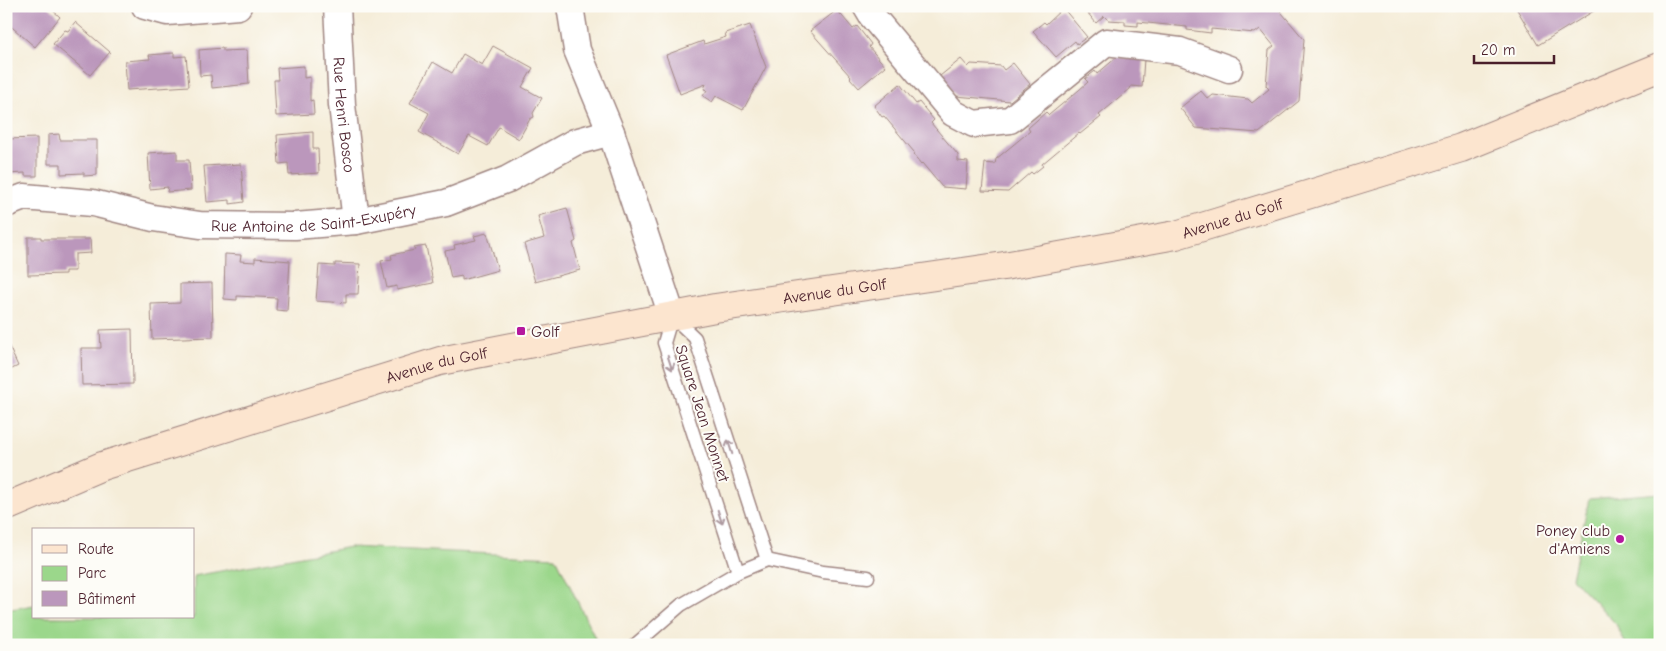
<svg xmlns="http://www.w3.org/2000/svg" width="1666" height="651" viewBox="0 0 1666 651" font-family="'Comic Neue',sans-serif">
<style>
.green{fill:#9bd78b;stroke:#727b5b}
.building{fill:#bb97bc}
.lines{fill:none;stroke-linecap:round;stroke-linejoin:round}
.lane-casing{stroke:#a08682;stroke-width:15}
.street-casing{stroke:#a08682;stroke-width:29}
.secondary-casing{stroke:#a08682;stroke-width:30}
.lane{stroke:#fff;stroke-width:12}
.street{stroke:#fff;stroke-width:26}
.secondary{stroke:#fce5cf;stroke-width:28}
.oneway{stroke:#ae9aa0}
.poi-dot{fill:#b5179e;stroke:#fdfcf7;stroke-width:2}
.labels{text-anchor:middle;stroke-width:4;stroke-linejoin:round;paint-order:stroke}
.street-label{font-size:16px;fill:#4a1f2b;stroke:#fdfcf7}
.poi-label{font-size:16px;fill:#4a1f2b;stroke:#fdfcf7;text-anchor:start}
</style>
<rect width="100%" height="100%" fill="#fdfcf7"/>
<filter id="ink" filterUnits="userSpaceOnUse"><feTurbulence type="fractalNoise" baseFrequency=".02" numOctaves="2"/><feDisplacementMap in="SourceGraphic" scale="10" xChannelSelector="R" yChannelSelector="G"/><feConvolveMatrix kernelMatrix="1 2 1 2 8 2 1 2 1" color-interpolation-filters="sRGB"/></filter>
<filter id="wash" filterUnits="userSpaceOnUse"><feTurbulence type="fractalNoise" baseFrequency=".0096" numOctaves="4" result="noise"/><feDisplacementMap in="SourceGraphic" scale="20" xChannelSelector="R" yChannelSelector="G"/><feGaussianBlur stdDeviation="1.12" result="paint"/><feColorMatrix in="noise" values="0 0 0 0 0 0 0 0 0 0 0 0 0 0 0 0 0 1.4 0 .05"/><feComposite in="paint" operator="in"/></filter>
<g filter="url(#wash)">
<rect width="100%" height="100%" fill="#f5edd9"/>
<path class="green" d="M1660 493V645H1626L1616 624 1572 578 1589 499Z
M350 547 556 557 595 638 594 645H6V610L34 605V617H194V576Z"/>
<g id="blocks">
<path class="building" d="M11 6H48L60 17 35 47 6 22V12Z
M1082 6H1276L1304 39 1299 101 1259 133 1196 128 1180 108 1201 91 1208 99 1213 95 1248 99 1252 103 1269 89 1266 86 1269 50 1274 46 1260 29 1255 33 1211 29V33L1187 30V27L1138 22V26L1125 25V21L1108 20 1104 16 1096 23Z
M1515 6H1602L1538 45Z
M1063 8 1087 37 1077 44 1075 41 1056 57 1033 31 1044 22 1046 24Z
M837 10 853 29 857 26 871 44 869 47 885 66 859 88 850 78 851 77 810 31Z
M75 22 110 52 90 75 53 44 65 30 68 31Z
M750 25 766 67 743 110 716 96 712 102 703 96 707 90 704 89 706 84 680 94 666 55 703 41 704 44 726 37 725 33Z
M493 46 533 68 522 87 542 98 533 113 534 117 530 119 519 139 499 127 488 146 469 136 458 154 419 132 429 113 410 103 433 62 452 73 463 54 482 65Z
M223 48V51L247 50 249 84 212 88 211 75 200 76 199 50Z
M174 53V57L186 56 189 86 127 90 125 61 150 59 149 55Z
M1117 57 1144 59 1142 87 1131 86 1130 89 1099 115 1101 117 1080 134 1079 133 1042 164 1043 166 1033 174 1031 172 1008 192 982 191 985 163 995 164 996 159 1030 131 1028 128 1046 112 1049 115 1079 90 1088 82 1085 79 1095 71 1097 74Z
M961 59 968 67 971 64 1001 66 1004 70 1013 63 1030 84 1010 101 956 96 940 76Z
M304 66V78L310 77V101L313 100 314 114 276 116 274 80H278L277 68Z
M900 84 916 104 919 102 934 120 931 123 958 155V161L968 162 966 189 942 187 922 163 921 164 913 154 914 152 884 116 882 117 874 106Z
M313 132V149H318L319 173 289 175 288 163 279 164 277 135Z
M59 134 60 140H97V175L84 176V173L61 174V164H48V135Z
M37 138V176H25V173L6 174V139Z
M177 151V160H189L191 190 167 192 168 187 150 189 148 153Z
M241 164 244 202 230 204V200L207 202 204 166Z
M567 208 576 241 573 243 580 270 535 282 524 244 544 238 538 216Z
M487 233 498 270 462 280V276L451 278 445 251 455 249 454 245 476 240 474 236Z
M28 237H41V239H90L91 253 75 254V271H65V274L28 275Z
M426 246 433 283 397 290V286L387 288 381 261 392 259 391 255 415 250 414 248Z
M225 254 241 255 240 261 255 262V258L290 261 287 311 276 310 277 298 237 296V300L224 299Z
M335 263 360 264 358 294H346V303L316 301 319 265 335 266Z
M212 283 213 337 152 339 151 304 180 303V284Z
M132 329 133 384 82 385 81 348H101L100 330Z
M6 340 18 366 6 372Z"/>
</g>
</g>
<g filter="url(#ink)">
<use href="#blocks" fill-opacity="0" stroke="#a08682" stroke-width="1"/>
<g class="lines">
<g class="lane-casing">
<path id="lane" d="M738 572 664 343 672 316 695 338 767 560
M635 645 681 605 738 572 767 560 823 572 868 577"/>
</g>
<g class="street-casing">
<g id="street">
<path d="M145 6 167 12 238 6"/>
<path id="s1" d="M337 6 342 105 356 221"/>
<path d="M570 6 577 50 611 132 672 316"/>
<path d="M866 6 872 16 953 113 974 124 1010 120 1106 42 1180 51 1229 69"/>
<path id="s2" d="M6 204 24 197 93 203 153 218 200 225 295 226 356 221 446 203 508 179 575 142 611 132"/>
</g>
</g>
<g class="secondary-casing">
<g id="secondary">
<path id="s3" d="M6 507 102 466 440 361 715 308 1004 266 1176 235 1461 148 1660 67"/>
</g>
</g>
<use href="#lane" class="lane"/>
<use href="#street" class="street"/>
<use href="#secondary" class="secondary"/>
</g>
<defs><path id="oneway-shaft" d="M-6 0H5M1.5-3L5.5 0L1.5 3" fill="none" stroke-width="1.6" stroke-linecap="round" stroke-linejoin="round" transform="scale(1.25)"/></defs>
<g class="oneway">
<use href="#oneway-shaft" transform="translate(670 363) rotate(72)"/>
<use href="#oneway-shaft" transform="translate(730 447) rotate(-108)"/>
<use href="#oneway-shaft" transform="translate(720 517) rotate(72)"/>
</g>
</g>
<g class="poi-dot">
<rect x="516" y="326" width="10" height="10" rx="2.5"/>
<circle cx="1620" cy="539" r="5"/>
</g>
<g class="labels">
<g class="street-label">
<text dy="6" stroke="none"><textPath href="#s1" startOffset="109">Rue Henri Bosco</textPath></text>
<text dy="6" stroke="none"><textPath href="#s2" startOffset="312">Rue Antoine de Saint-Exupéry</textPath></text>
<text dy="6" stroke="none"><textPath href="#s3" startOffset="1264">Avenue du Golf</textPath></text>
<text dy="6" stroke="none"><textPath href="#s3" startOffset="859">Avenue du Golf</textPath></text>
<text dy="6" stroke="none"><textPath href="#s3" startOffset="454">Avenue du Golf</textPath></text>
<text transform="translate(703 413) rotate(72)" y="6">Square Jean Monnet</text>
</g>
<g class="poi-label">
<text x="531" y="337">Golf</text>
<text x="1610" y="536" text-anchor="end">Poney club<tspan x="1610" dy="18">d'Amiens</tspan></text>
</g>
</g>
<rect width="1666" height="651" fill="none" stroke="#fdfcf7" stroke-width="25"/>
<rect x="32" y="528" width="162" height="90" fill="#fdfcf7" stroke="#b5a4a5"/>
<rect x="42" y="545" width="25" height="8" fill="#fce5cf" stroke="#b5a4a5"/>
<text x="78" y="554" font-size="15" fill="#4a1f2b">Route</text>
<rect x="42" y="566" width="25" height="15" fill="#9bd78b" stroke="#b5a4a5"/>
<text x="78" y="578" font-size="15" fill="#4a1f2b">Parc</text>
<rect x="42" y="591" width="25" height="15" fill="#bb97bc" stroke="#b5a4a5"/>
<text x="78" y="604" font-size="15" fill="#4a1f2b">Bâtiment</text>
<path d="M1474 55v8h80v-8" fill="none" stroke="#4a1f2b" stroke-width="2.5"/>
<text x="1481" y="55" font-size="15" fill="#4a1f2b" stroke="#fdfcf7" stroke-width="4" paint-order="stroke">20 m</text>
</svg>
